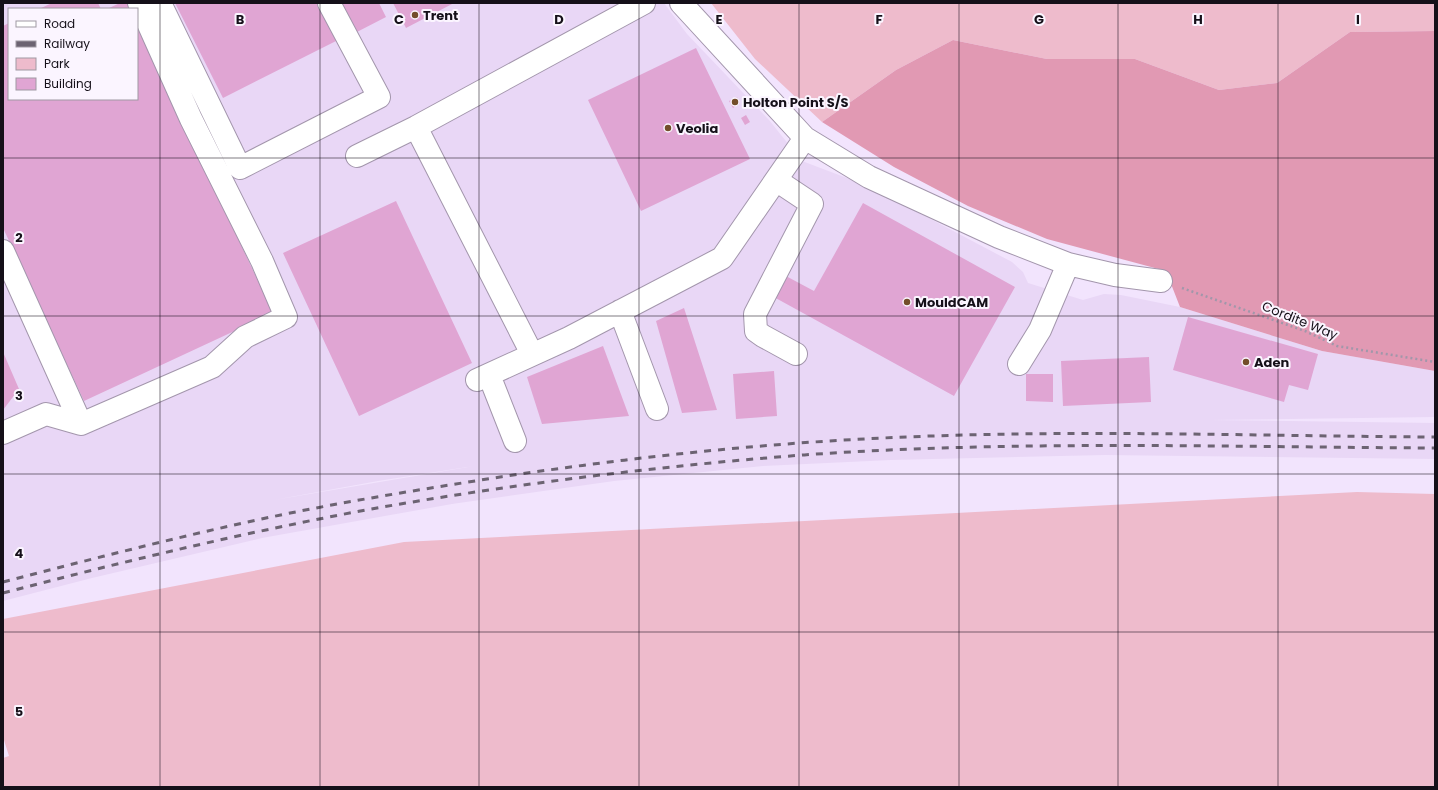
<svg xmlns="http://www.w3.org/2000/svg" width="1438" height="790" viewBox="0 0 1438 790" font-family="Poppins,sans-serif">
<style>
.built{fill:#e9d7f6;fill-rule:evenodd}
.green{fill:#ebc}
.forest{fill:#e199b3}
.building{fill:#e0a5d3}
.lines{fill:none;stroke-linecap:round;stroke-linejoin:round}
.minor-casing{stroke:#a396ac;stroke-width:24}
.path{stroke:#a197aa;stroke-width:2.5;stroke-dasharray:2 3;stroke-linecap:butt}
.minor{stroke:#fff;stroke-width:22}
.rail{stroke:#6c6372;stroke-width:3;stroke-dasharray:7 7;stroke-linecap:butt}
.grid{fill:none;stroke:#151019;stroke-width:1;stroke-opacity:0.55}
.poi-dot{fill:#734e2a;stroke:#fbf5ff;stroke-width:1.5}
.labels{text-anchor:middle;stroke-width:4;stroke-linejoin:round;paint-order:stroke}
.poi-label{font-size:13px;font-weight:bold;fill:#151019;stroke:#fbf5ff;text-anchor:start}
.street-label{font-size:13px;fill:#151019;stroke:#fbf5ff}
.grid-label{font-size:13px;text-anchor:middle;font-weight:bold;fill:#151019;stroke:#fbf5ff;stroke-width:4;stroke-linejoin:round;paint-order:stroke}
</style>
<rect width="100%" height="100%" fill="#f2e4fd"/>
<path class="built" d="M3 3H664L687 34 769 120 802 161 868 186 1012 262 1023 272 1028 283 1083 300 1104 294 1121 295 1180 307 1322 351 1435 371V417L1210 420 1435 423V459L1105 455 891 460 763 466 614 481 452 504 262 538 92 578 3 601ZM9 9H137V99H9ZM474 466 274 500 378 481Z"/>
<path class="green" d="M711 3H1435V31L1350 32 1277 83 1219 90 1135 59H1047L953 40 896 70 822 122 755 59Z
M1357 492 1435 494V787H3V758L9 756 3 737V619L404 542Z"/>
<path class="forest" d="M1435 31V371L1322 351 1180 307 1166 271 1047 239 968 206 894 167 822 122 896 70 953 40 1047 59H1135L1219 90 1277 83 1350 32Z"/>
<path class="building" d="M52 3H98L101 9H39Z
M120 3H128L131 9H107Z
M175 3H324L342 38 223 98Z
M337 3H379L386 17 353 34Z
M393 3H454L406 28Z
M9 23V99H137V23L273 313 84 401 3 228V26Z
M696 48 750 159 641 211 588 100Z
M737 97 740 103 733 108 729 101Z
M746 115 750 122 745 125 741 118Z
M396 201 472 363 359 416 283 253Z
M863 203 1015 287 954 396 772 296 784 275 814 291Z
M684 308 717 410 682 413 656 321Z
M1188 317 1318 354 1308 390 1289 385 1284 402 1173 370Z
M603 346 629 416 542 424 527 377Z
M3 352 19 389 3 410Z
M1149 357 1151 402 1063 406 1061 361Z
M774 371 777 416 736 419 733 374Z
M1026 374H1053V402L1026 401Z"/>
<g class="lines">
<g class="minor-casing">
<path id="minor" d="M160 3 240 168 379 97 329 3
M681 3 805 138 869 177 999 237 1068 264 1115 275 1161 281
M416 127 532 354
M357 156 416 127 644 3
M776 180 812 204 755 314 756 331 763 336 796 354
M3 251 81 424
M620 311 657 409
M1019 364 1040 330 1068 264
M489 375 515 441
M477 380 569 338 722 258 805 138
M3 433 46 414 81 424 212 367 245 337 286 317 262 261 191 119 139 3"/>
</g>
<path class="path" d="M1182 288 1305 331 1337 346 1435 362"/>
<use href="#minor" class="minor"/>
<path class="rail" d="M3 582C92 559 181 536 271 517 347 501 424 489 500 477 627 458 755 444 883 438 1067 429 1251 436 1435 437
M3 593C125 561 247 532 371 509 514 484 659 466 803 455 1013 440 1225 447 1435 448"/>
</g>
<path class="grid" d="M160 3V787M320 3V787M479 3V787M639 3V787M799 3V787M959 3V787M1118 3V787M1278 3V787M3 158H1435M3 316H1435M3 474H1435M3 632H1435"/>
<g class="poi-dot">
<circle cx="415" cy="15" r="4"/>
<circle cx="735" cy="102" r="4"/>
<circle cx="668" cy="128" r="4"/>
<circle cx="907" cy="302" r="4"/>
<circle cx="1246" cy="362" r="4"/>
</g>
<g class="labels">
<g class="poi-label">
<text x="423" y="20">Trent</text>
<text x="743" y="107">Holton Point S/S</text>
<text x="676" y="133">Veolia</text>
<text x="915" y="307">MouldCAM</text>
<text x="1254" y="367">Aden</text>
</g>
<g class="street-label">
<text transform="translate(1300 320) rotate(22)" y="5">Cordite Way</text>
</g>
</g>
<g class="grid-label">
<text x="240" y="24">B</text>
<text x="399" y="24">C</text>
<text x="559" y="24">D</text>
<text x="719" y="24">E</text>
<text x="879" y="24">F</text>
<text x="1039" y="24">G</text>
<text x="1198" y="24">H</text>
<text x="1358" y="24">I</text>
<text x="19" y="242">2</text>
<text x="19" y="400">3</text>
<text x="19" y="558">4</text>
<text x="19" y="716">5</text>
</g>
<rect width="1438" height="790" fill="none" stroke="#151019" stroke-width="8"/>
<rect x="8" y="8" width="130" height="92" fill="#fbf5ff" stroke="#9f99a3"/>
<rect x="16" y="21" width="20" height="6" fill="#ffffff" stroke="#9f99a3"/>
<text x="44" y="28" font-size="12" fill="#151019">Road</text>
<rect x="16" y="41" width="20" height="6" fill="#6c6372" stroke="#9f99a3"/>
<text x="44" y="48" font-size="12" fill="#151019">Railway</text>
<rect x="16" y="58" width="20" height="12" fill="#eebbcc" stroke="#9f99a3"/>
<text x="44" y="68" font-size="12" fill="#151019">Park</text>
<rect x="16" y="78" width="20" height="12" fill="#e0a5d3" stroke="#9f99a3"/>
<text x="44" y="88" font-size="12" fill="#151019">Building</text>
</svg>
